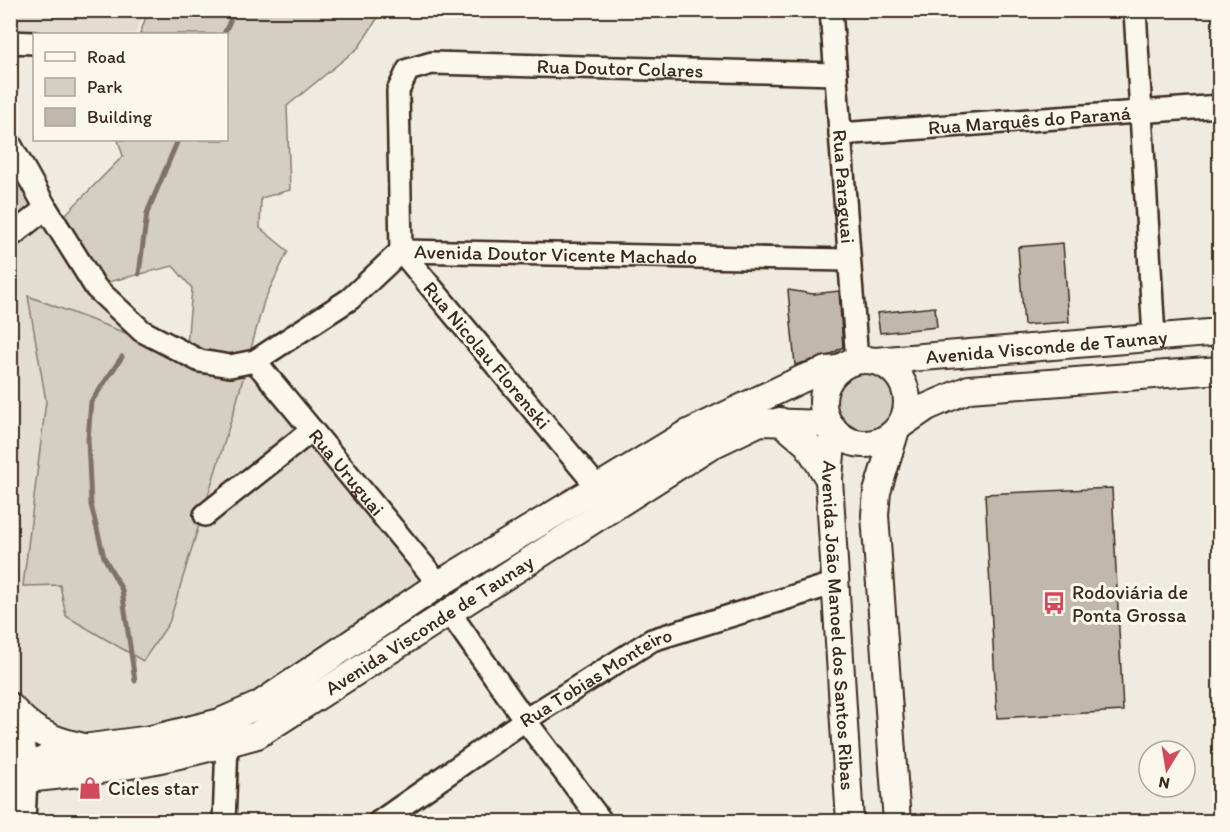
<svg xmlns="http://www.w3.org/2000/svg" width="1230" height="832" viewBox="0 0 1230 832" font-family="Itim,sans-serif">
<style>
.built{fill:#e2dcd1}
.green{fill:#d5cec3;stroke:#887c70;stroke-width:1.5}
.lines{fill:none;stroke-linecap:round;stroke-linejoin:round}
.stream{stroke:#7f7367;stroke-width:5}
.building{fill:#c0b8ad;stroke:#3b2a1e;stroke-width:1.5}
.minor-casing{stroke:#3b2a1e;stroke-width:26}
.major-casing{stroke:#3b2a1e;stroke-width:30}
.minor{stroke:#fbf7ec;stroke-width:21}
.major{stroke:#fbf7ec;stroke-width:26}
.labels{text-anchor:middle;stroke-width:6;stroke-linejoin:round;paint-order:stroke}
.street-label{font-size:20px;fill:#3b2a1e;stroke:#fbf7ec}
.poi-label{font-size:20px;fill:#3b2a1e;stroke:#fbf7ec;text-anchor:start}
</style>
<rect width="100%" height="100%" fill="#f0ebe0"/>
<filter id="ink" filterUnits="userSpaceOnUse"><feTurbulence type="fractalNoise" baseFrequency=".0167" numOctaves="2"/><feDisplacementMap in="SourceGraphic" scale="12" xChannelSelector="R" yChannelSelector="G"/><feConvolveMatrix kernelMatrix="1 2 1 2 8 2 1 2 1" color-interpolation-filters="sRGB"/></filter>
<g filter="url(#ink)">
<path class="built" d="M11 11H145L135 34H34L11 48Z
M10 155 140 332 255 363 438 585 447 614 256 734 26 779 14 822 10 821Z"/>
<path class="green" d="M148 11H382L359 47 287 106 290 190 261 198 260 228 288 251 264 301 236 404 169 623 143 661 66 616 60 585 23 586 46 401 28 296 186 356 192 288 173 266 100 284 60 220 123 156 118 140H226V34H140Z
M10 159 34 198 33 208 10 228Z
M832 402a33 33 0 1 1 66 0a33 33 0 1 1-66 0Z"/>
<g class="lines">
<path class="stream" d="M224 34 235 10
M139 274 147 213 178 140
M122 357 91 402 88 439 91 505 104 557 122 590 135 681"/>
</g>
<path class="building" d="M1063 243 1069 322 1024 325 1018 247Z
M788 290 813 294 839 291 843 347 830 355 795 365Z
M935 307 937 327 880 333 877 313Z
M1112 488 1123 711 997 718 985 494Z"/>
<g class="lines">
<g class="minor-casing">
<g id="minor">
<path id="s1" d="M831 10 857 361"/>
<path d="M1135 10 1154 337"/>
<path d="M10 42 34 43"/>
<path id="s2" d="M840 134 1220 106"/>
<path id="s3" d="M10 144 46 208 96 288 142 331 200 361 230 366 255 361 350 299 401 251 848 260"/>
<path d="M10 237 46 208"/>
<path id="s4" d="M255 361 439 584"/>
<path id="s5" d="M599 489 401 251 398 91 408 70 432 63 836 74"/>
<path d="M205 515 312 430"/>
<path d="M450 613 525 720 602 822"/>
<path d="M24 822 26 779"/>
<path d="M224 822 227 744"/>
<path id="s6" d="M379 822 525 720 652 640 836 583"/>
</g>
</g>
<g class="major-casing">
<g id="major">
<circle cx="865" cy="402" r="42"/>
<path id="s7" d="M875 361 1220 332"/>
<path d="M780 421 807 444 829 479"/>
<path d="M902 424 927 407 969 389 1220 370"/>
<path id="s8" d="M833 428 829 479 850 822"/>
<path d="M895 433 877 492 875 515 897 822"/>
<path d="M10 706C30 729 49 740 80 746"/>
<path d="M12 709 23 751 26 779"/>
<path id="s9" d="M19 775 26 779C105 772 181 757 257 735L706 448 760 422 829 424"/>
<path d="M26 779 40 762 60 751 151 739 220 722 259 705 439 584 684 435 804 378 827 370 839 369"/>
</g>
</g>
<use href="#minor" class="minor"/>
<use href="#major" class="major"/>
</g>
</g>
<defs>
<g id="bus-bare" transform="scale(1.8)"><path d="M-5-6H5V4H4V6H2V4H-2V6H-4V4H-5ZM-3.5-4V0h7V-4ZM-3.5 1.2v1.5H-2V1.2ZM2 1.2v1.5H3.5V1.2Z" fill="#d1495b" stroke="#fbf7ec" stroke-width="2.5" paint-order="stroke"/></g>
<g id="shop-bare" transform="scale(1.8)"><path d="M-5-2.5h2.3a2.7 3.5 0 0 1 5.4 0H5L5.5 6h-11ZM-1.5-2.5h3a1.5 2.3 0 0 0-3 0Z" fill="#d1495b" stroke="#fbf7ec" stroke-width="2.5" paint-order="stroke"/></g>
</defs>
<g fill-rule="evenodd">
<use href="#bus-bare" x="1054" y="603"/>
<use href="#shop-bare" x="90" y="788"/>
</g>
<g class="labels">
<g class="street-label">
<text dy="7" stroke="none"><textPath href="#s5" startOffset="706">Rua Doutor Colares</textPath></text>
<text dy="7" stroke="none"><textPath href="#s2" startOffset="190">Rua Marquês do Paraná</textPath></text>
<text dy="7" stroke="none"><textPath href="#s1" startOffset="177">Rua Paraguai</textPath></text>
<text dy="7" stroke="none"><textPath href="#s3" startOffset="690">Avenida Doutor Vicente Machado</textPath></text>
<text dy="7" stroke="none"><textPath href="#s7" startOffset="172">Avenida Visconde de Taunay</textPath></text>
<text transform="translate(487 355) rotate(50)" y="7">Rua Nicolau Florenski</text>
<text dy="7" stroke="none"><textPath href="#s4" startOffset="144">Rua Uruguai</textPath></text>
<text dy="7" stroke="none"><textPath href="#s9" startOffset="448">Avenida Visconde de Taunay</textPath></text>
<text dy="7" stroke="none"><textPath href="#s8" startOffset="198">Avenida João Manoel dos Santos Ribas</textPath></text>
<text dy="7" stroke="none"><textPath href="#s6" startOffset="261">Rua Tobias Monteiro</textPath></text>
</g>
<g class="poi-label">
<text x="1072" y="599">Rodoviária de<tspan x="1072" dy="23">Ponta Grossa</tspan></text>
<text x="108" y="795">Cicles star</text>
</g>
</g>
<rect width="1230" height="832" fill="none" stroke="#fbf7ec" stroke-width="36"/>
<rect x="18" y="18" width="1194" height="796" fill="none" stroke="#3b2a1e" stroke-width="2" filter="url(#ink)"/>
<rect x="33" y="33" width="195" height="108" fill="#fbf7ec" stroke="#aea59a" stroke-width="1.5"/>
<rect x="45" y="52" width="30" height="9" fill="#fbf7ec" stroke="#aea59a" stroke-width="1.5"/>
<text x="87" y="63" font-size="18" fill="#3b2a1e">Road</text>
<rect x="45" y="78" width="30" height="18" fill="#d5cec3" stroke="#aea59a" stroke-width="1.5"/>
<text x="87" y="93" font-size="18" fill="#3b2a1e">Park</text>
<rect x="45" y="108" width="30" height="18" fill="#c0b8ad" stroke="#aea59a" stroke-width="1.5"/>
<text x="87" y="123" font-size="18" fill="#3b2a1e">Building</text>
<g transform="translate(1167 769) rotate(191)"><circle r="28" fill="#fbf7ec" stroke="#aea59a" stroke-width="1.5"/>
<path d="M0-4.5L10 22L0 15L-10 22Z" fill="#d1495b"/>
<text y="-9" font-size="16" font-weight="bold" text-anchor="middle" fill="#3b2a1e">N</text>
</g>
</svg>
